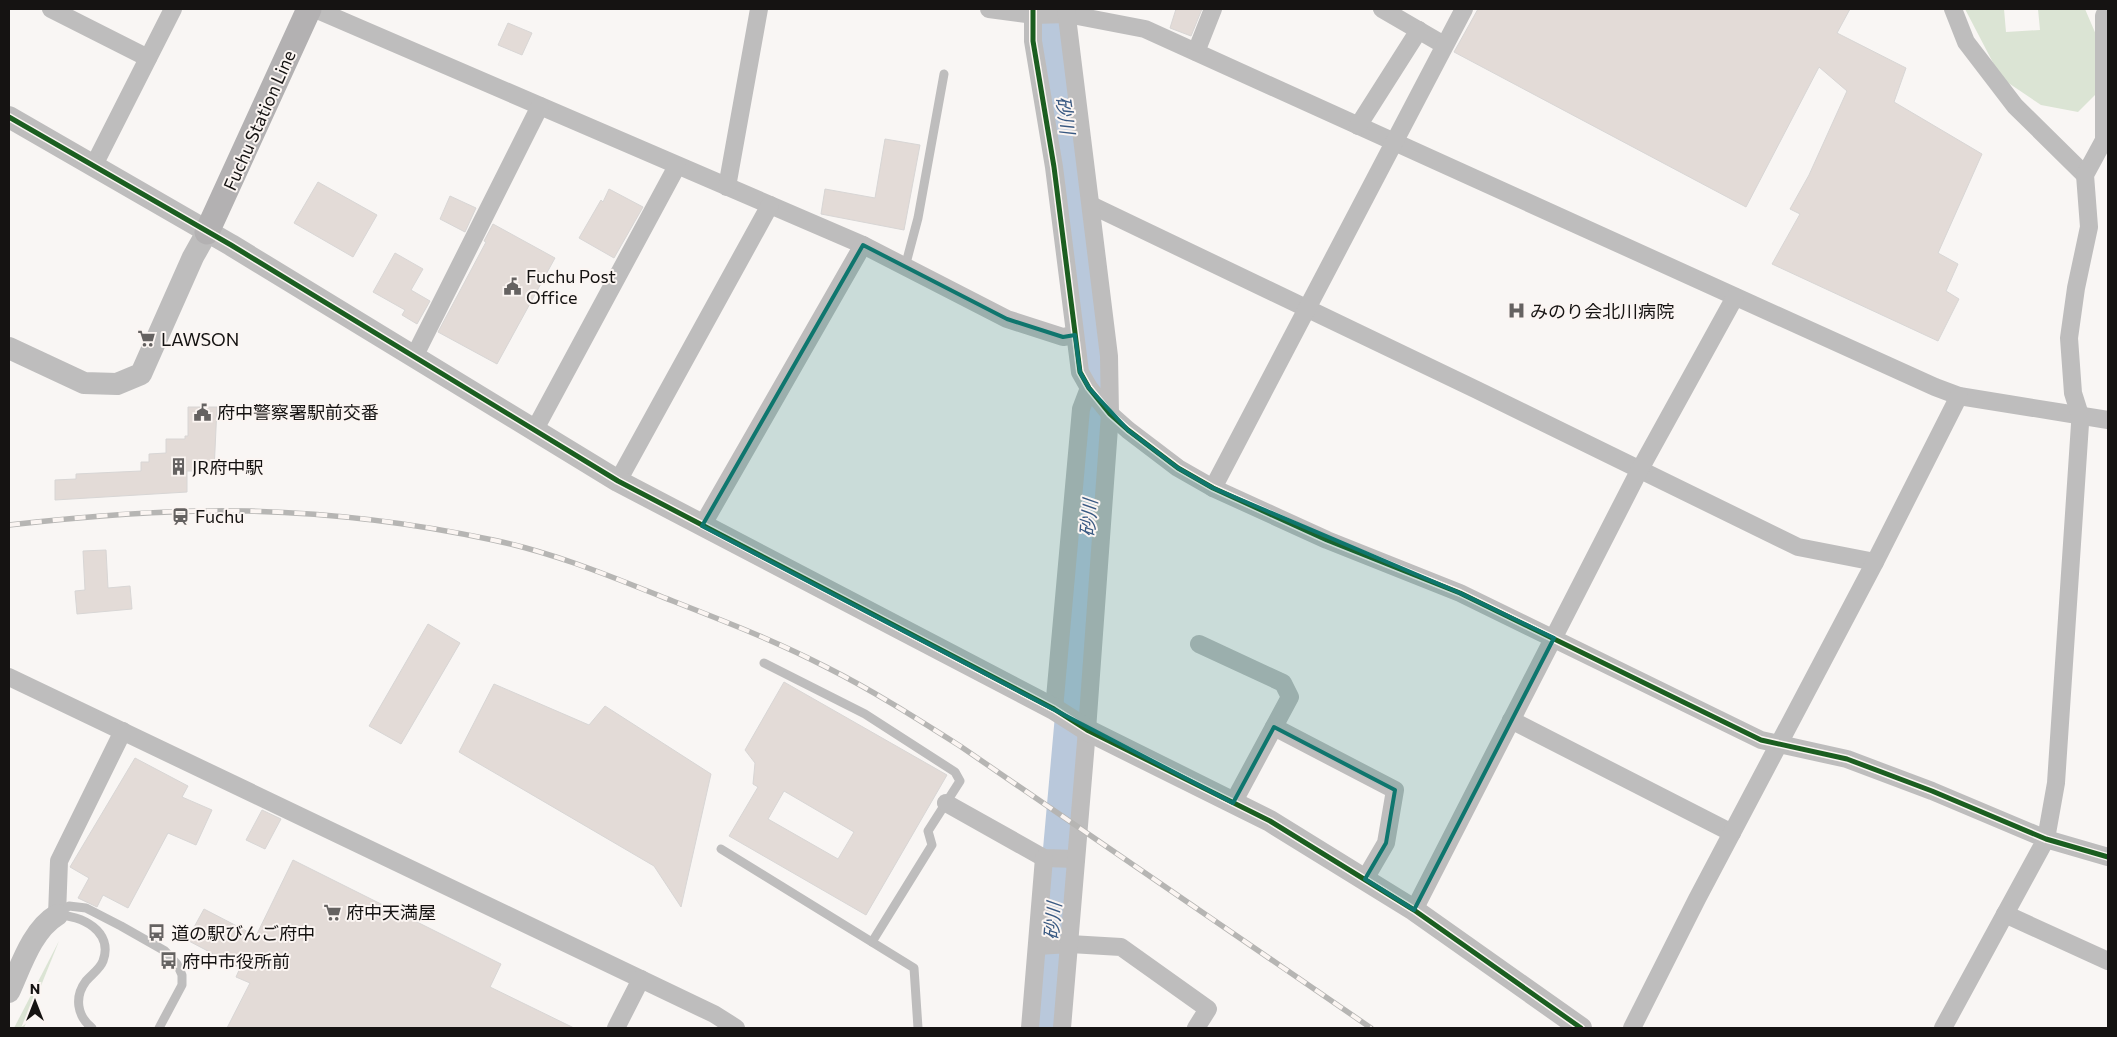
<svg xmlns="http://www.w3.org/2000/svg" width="2117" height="1037" font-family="Commissioner,'Noto Sans JP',sans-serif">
  <rect width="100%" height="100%" fill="#f9f6f4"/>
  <g fill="#dbe4d4">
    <path d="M1965 9H2004L2006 32 2040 30 2038 9H2085L2097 37 2096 94 2078 112 2041 105 2001 78Z"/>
    <path d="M59 941 24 1028H14Z"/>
  </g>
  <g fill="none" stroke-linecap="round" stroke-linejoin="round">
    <path stroke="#b9c8db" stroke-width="32" d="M1043 1028 1097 426 1098 351 1052 9"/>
  </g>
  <g fill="#e3dbd7" stroke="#d8d6d5" fill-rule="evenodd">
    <path d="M1176 9H1202L1191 36 1170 28Z"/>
    <path d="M1478 9H1850L1837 33 1906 68 1894 102 1982 154 1938 253 1958 264 1946 291 1959 299 1938 341 1772 264 1800 214 1790 209 1809 175 1847 91 1819 67 1746 207 1454 52Z"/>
    <path d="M508 23 532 33 522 55 498 45Z"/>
    <path d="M885 139 920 145 904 230 821 214 825 189 875 198Z"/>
    <path d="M318 182 377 215 353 257 294 223Z"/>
    <path d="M609 189 643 207 614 258 579 238 601 200 603 202Z"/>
    <path d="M450 196 476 208 465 232 440 219Z"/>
    <path d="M493 224 555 258 497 364 438 332 486 242 484 241Z"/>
    <path d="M395 253 423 269 411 290 430 301 417 324 402 315 405 310 373 292Z"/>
    <path d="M188 407H217L214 471H187V492L55 500V480L76 479V474L141 471V462H149V454L166 453V439H185V436H188Z"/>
    <path d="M106 550 108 588 130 586 132 609 77 614 75 591 85 590 83 551Z"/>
    <path d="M428 624 460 643 401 744 369 726Z"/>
    <path d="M784 682 947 775 866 915 729 836 758 787 753 784 755 763 745 750ZM784 791 854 832 838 859 768 819Z"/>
    <path d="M494 684 589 725 605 706 711 774 681 907 654 866 459 752Z"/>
    <path d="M135 758 188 786 182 797 212 810 196 845 168 833 128 908 103 895 97 907 78 898 89 878 70 867Z"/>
    <path d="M262 810 281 819 265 849 246 840Z"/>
    <path d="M293 860 501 964 490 987 574 1028H227L250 983 236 977 240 968 187 940 204 909 256 936Z"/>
  </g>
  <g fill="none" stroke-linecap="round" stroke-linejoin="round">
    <g stroke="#bebdbd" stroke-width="9">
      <path d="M905 267 918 218 944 74"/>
      <path d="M764 663 865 714 955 772 960 781 928 831 932 845 872 942"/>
      <path d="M721 849 914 968 918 1028"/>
      <path d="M57 914 69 906 86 908 121 926 165 951 177 964 182 975V985L159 1028"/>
      <path d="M57 915C81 915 114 931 103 961 100 969 92 974 86 981 74 997 77 1016 92 1028"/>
    </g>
    <g stroke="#bebdbd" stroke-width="18">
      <path d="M51 9 148 58"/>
      <path d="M315 9 863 245 1007 319 1063 337 1075 335"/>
      <path d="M989 9 1034 15 1067 14 1145 29 1935 387 1959 396 2108 420"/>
      <path d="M1033 9V41L1054 167 1080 372 1089 388 1110 414 1128 430 1178 468 1213 488 1327 540 1460 593 1761 740 1847 759 1932 791 2046 839 2108 857"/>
      <path d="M1382 9 1444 45"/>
      <path d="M1953 9 1966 42 2015 106 2085 175"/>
      <path d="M1196 52 1213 9"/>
      <path d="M1358 126 1419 30"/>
      <path d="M94 165 173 9"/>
      <path d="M727 187 759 9"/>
      <path d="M1091 205 1477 390 1798 547 1875 562"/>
      <path d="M414 357 540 106"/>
      <path d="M534 431 677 166"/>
      <path d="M618 481 770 205"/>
      <path d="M1213 488 1464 9"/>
      <path d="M702 526 863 245"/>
      <path d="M1199 644 1283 683 1290 697 1233 803"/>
      <path d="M9 677 714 1014 736 1028"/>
      <path d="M1054 709 1081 409 1089 388"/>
      <path d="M1511 720 1732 833"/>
      <path d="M1274 727 1395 790 1386 843 1365 879"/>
      <path d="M946 803 1044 858 1076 859"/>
      <path d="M1414 910 1639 471 1735 297"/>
      <path d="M2005 914 2108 961"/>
      <path d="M57 915 59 861 123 731"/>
      <path d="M1037 946 1070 944 1121 947 1208 1009 1196 1028"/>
      <path d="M616 1028 641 979"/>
      <path d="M1030 1028 1044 858"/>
      <path d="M1062 1028 1087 730 1110 414 1109 356 1066 9"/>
      <path d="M1632 1028 1697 899 1875 562 1959 396"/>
      <path d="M1943 1028 2046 839 2056 783 2080 424V415L2073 393 2069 338 2076 288 2089 227 2085 175 2104 140V16L2107 9"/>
    </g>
    <g stroke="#bebdbd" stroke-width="22">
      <path d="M9 117 231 245 618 481 1054 709 1087 730 1270 821 1414 910 1581 1028"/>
      <path d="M9 348 84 383 117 384 141 374 193 257 207 232"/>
      <path d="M9 992C21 966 32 930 57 915"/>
    </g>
    <path stroke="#b3b1b2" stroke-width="25" d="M207 232 309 9"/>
    <defs>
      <path id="rail" d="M9 525C88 516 169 509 249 511 331 513 414 523 493 540 551 552 605 574 660 596 716 618 772 639 826 667 872 690 916 718 960 746L1371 1028"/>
    </defs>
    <use href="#rail" stroke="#b6b5b3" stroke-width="5.5"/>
    <use href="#rail" stroke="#fbf5f2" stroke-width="4" stroke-dasharray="11" stroke-linecap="butt"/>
    <defs>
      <g id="cycleway">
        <path d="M1033 9V41L1054 167 1080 372 1089 388 1110 414 1128 430 1178 468 1213 488 1327 540 1460 593 1761 740 1847 759 1932 791 2046 839 2108 857"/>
        <path d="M9 117 231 245 618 481 1054 709 1087 730 1270 821 1414 910 1581 1028"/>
      </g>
    </defs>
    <use href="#cycleway" stroke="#fbf5f2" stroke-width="8"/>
    <use href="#cycleway" stroke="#1b5e20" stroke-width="5"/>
  </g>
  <path fill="#0f766e" fill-opacity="0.2" stroke="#0f766e" stroke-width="4" stroke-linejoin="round" d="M863 245 1007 319 1063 337 1075 335 1080 372 1089 388 1128 430 1178 468 1213 488 1460 593 1554 638 1414 910 1365 879 1386 843 1395 790 1274 727 1233 803 702 526Z"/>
  <defs>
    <symbol id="civic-bare" viewBox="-9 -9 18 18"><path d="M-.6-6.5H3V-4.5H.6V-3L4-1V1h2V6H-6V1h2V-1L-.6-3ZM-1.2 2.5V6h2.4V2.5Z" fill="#656261" stroke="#fbf5f2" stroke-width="2.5" paint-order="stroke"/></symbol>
    <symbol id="hospital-bare" viewBox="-9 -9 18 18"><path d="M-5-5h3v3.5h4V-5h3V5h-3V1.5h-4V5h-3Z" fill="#656261" stroke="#fbf5f2" stroke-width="2.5" paint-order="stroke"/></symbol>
    <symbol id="supermarket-bare" viewBox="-9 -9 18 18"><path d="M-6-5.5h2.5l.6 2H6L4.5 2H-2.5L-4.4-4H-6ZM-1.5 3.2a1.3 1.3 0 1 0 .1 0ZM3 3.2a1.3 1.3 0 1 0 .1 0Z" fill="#656261" stroke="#fbf5f2" stroke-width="2.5" paint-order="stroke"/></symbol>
    <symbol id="building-bare" viewBox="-9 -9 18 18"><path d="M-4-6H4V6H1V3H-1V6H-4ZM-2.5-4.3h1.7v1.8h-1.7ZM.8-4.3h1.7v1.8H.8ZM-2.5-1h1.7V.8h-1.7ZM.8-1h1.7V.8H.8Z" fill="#656261" stroke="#fbf5f2" stroke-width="2.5" paint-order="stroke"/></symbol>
    <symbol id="station-bare" viewBox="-9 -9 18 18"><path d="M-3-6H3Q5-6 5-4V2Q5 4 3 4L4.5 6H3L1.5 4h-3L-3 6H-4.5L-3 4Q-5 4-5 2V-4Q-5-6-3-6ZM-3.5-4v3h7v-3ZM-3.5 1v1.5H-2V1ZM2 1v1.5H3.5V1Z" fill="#656261" stroke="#fbf5f2" stroke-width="2.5" paint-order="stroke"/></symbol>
    <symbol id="bus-bare" viewBox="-9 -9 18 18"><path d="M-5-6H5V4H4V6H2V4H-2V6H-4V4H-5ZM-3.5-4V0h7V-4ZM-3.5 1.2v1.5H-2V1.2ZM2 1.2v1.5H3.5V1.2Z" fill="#656261" stroke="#fbf5f2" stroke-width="2.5" paint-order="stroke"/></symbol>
  </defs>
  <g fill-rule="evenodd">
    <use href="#civic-bare" x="500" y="274" width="25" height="25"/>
    <use href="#hospital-bare" x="1504" y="298" width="25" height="25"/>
    <use href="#supermarket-bare" x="134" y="326" width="25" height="25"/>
    <use href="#civic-bare" x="190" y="400" width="25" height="25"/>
    <use href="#building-bare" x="166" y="454" width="25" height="25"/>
    <use href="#station-bare" x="168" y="504" width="25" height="25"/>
    <use href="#supermarket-bare" x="320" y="900" width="25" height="25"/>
    <use href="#bus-bare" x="144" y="920" width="25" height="25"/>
    <use href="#bus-bare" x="156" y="948" width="25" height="25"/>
  </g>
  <g text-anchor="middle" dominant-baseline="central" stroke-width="4" stroke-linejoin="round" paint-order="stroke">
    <g font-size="18" fill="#151312" stroke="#fbf5f2">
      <text transform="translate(259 120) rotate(-66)">Fuchu Station Line</text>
    </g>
    <g font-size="18" fill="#151312" stroke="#fbf5f2" text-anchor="start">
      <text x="526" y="276">Fuchu Post<tspan x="526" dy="21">Office</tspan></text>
      <text x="1530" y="311">みのり会北川病院</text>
      <text x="161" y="339">LAWSON</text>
      <text x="217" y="412">府中警察署駅前交番</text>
      <text x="192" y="467">JR府中駅</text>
      <text x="195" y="516">Fuchu</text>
      <text x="346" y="912">府中天満屋</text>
      <text x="171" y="933">道の駅びんご府中</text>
      <text x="182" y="961">府中市役所前</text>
    </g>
    <g font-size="19" font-style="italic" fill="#395982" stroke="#fbf5f2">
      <text transform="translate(1066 115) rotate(82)">砂川</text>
      <text transform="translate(1088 518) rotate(-85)">砂川</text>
      <text transform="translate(1052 921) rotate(-85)">砂川</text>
    </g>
  </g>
  <rect width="2117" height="1037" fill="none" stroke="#151312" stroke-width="20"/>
  <g transform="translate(35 1002)" stroke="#fbf5f2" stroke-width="4" paint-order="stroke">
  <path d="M0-4L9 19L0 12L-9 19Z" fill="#151312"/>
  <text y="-8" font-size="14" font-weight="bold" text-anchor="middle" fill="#151312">N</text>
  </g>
</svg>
